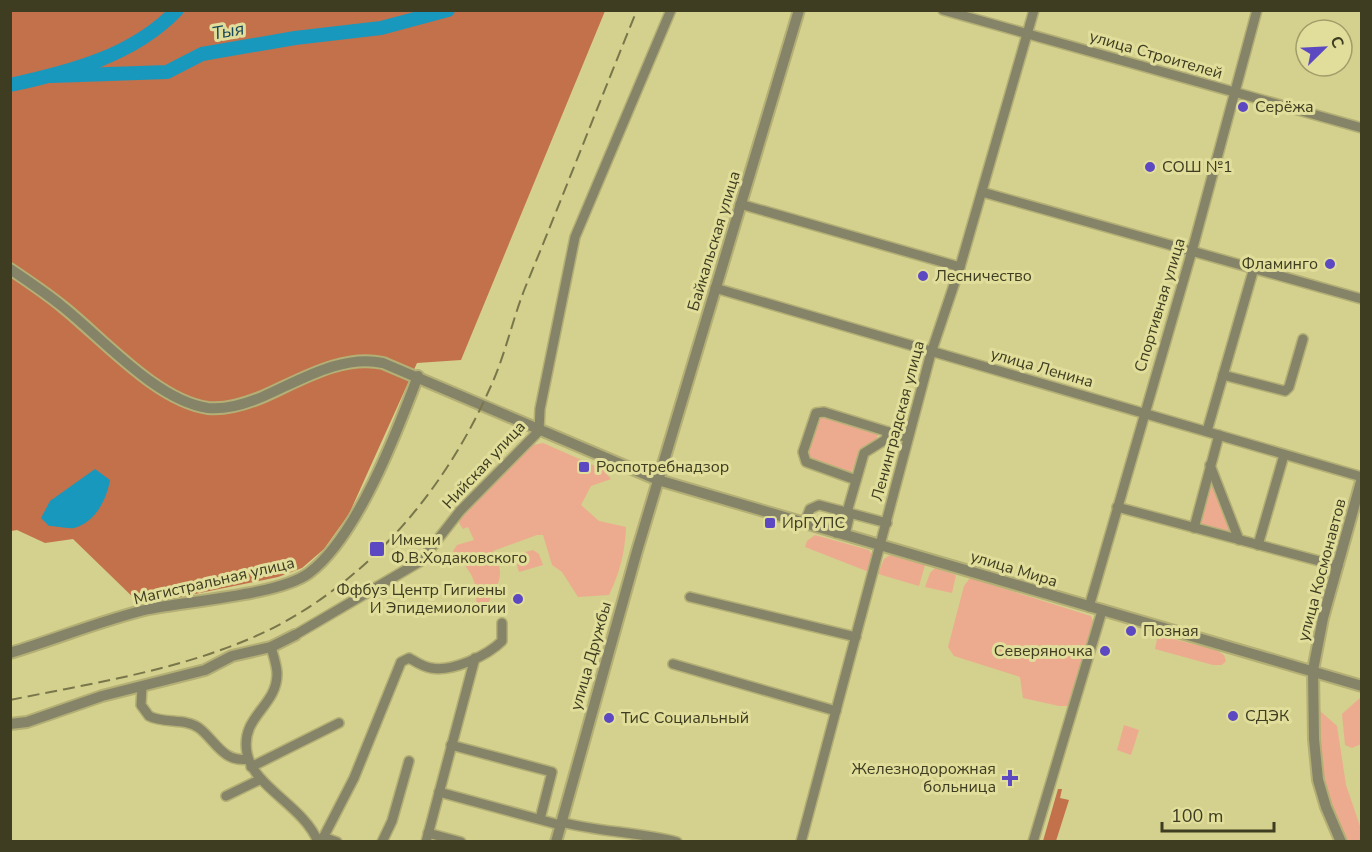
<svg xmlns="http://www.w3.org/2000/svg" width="1372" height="852" font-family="'Nunito Sans',sans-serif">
  <rect width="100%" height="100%" fill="#d4d08d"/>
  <g fill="#ecab8f">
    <path d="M823 416 878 434 876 442 862 449 851 473 811 462 806 450 817 417Z"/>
    <path d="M543 443 602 469 611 479 591 486 581 505 599 521 626 527C625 552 620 572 609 595L578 597 562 572 552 565 543 535H537L493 551C506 575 499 583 487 605L476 604C479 579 468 569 453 551L457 545 474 540 468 527 463 529 459 523 461 517 533 445Z"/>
    <path d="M1213 486 1231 529 1229 531 1203 525 1200 521 1209 487Z"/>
    <path d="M815 535 869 550 873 557 869 572 805 547 807 541Z"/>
    <path d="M533 550 539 554 543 565 519 572 514 555Z"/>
    <path d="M890 555 925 565 919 586 878 574 884 559Z"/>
    <path d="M935 568 956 575 952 593 925 587 930 573Z"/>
    <path d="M970 578 1091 616 1094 624 1070 706H1059L1023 698 1020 677 954 656 948 647 964 586Z"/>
    <path d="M1158 635 1216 650 1224 655 1226 661 1222 665H1213L1155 649Z"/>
    <path d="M1361 697V744L1352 748 1345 745 1342 714Z"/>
    <path d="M1319 710 1337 726 1346 785 1361 829V841H1348C1324 794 1319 763 1319 710Z"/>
    <path d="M1124 725 1139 730 1131 755 1117 750Z"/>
  </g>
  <g fill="#c2714b">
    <path d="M10 11H605L461 360 417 363 349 514 324 549 302 568 278 577 141 605 73 539 45 543 17 530 11 531Z"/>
    <path d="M1058 789H1062L1060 798 1069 800 1056 841H1043Z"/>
  </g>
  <path fill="#1998be" d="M95 469 110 480C107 499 95 523 74 528 67 529 56 526 49 526L41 518 50 501Z"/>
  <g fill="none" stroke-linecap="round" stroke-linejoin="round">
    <g stroke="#1998be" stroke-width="14">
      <path d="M52 76 167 72 202 54 295 38 381 28 448 10"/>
      <path d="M10 85C70 72 133 56 177 10"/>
    </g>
    <defs>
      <g id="minor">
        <path d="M943 10 1362 128"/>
        <path d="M982 192 1362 299"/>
        <path d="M740 204 960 267"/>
        <path d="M715 288 1362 477"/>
        <path d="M1223 375 1285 391 1289 387 1303 339"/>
        <path d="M1207 431 1254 268"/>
        <path d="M1210 465 1239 540"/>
        <path d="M856 480 806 462 803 452 816 413 824 412 908 438"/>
        <path d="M1117 507 1338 566"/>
        <path d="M847 512 864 453 885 440 889 432"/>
        <path d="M804 524 810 509 819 505 887 523"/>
        <path d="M1194 528 1219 435"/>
        <path d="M836 533 841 511"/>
        <path d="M845 535 850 513"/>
        <path d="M1258 545 1284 455"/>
        <path d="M690 597 856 637"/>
        <path d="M1089 607 1192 251 1257 10"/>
        <path d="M295 635 421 561 460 511 539 431 540 409 575 237 671 10"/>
        <path d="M271 647C273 655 277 665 277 674 277 707 240 716 247 753 253 787 304 806 318 842"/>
        <path d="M673 664 836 711"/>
        <path d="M142 686 141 705 149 716C164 724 186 718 199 728 215 740 223 763 248 759"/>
        <path d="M451 745 552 772 540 819"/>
        <path d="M251 767 339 723"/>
        <path d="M439 792 560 825"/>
        <path d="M226 796 261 779"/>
        <path d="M561 822C599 832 638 832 677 842"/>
        <path d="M428 833 461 842"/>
        <path d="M323 837 337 842"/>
        <path d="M321 842 354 778 401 662 409 658C416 662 423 667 431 668 452 672 487 656 502 641V623"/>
        <path d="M382 842 392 821 409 761"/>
        <path d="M426 842 475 658"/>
        <path d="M801 842 931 353 960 267 1034 10"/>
        <path d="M1033 842 1102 611"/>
      </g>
      <g id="tertiary">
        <path d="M10 269C28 281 46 293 63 307 102 338 157 401 208 408 226 410 245 404 262 397 299 381 341 354 383 363L658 480 1362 686"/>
        <path d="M10 653C57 639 102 620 149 609 188 601 280 595 309 573 357 537 397 432 418 376"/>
        <path d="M10 724 27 722 102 696 205 670 232 656 271 647 295 635"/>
        <path d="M556 842 637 551 799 10"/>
        <path d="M1341 842 1326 807 1318 780 1314 739 1313 670 1323 618 1362 478"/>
      </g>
    </defs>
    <use href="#minor" stroke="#b3af75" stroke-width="12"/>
    <use href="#tertiary" stroke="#b3af75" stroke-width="14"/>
    <use href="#minor" stroke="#858469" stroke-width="9"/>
    <use href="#tertiary" stroke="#858469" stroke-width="10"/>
    <path stroke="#79764b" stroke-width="2" stroke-dasharray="12 6" stroke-linecap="butt" d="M10 700C98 682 188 669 269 630 369 580 445 490 490 388 505 356 512 321 525 288 563 196 599 103 637 10"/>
  </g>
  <g fill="#5c49c1" stroke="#e1dd9a" stroke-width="2">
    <circle cx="1243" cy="107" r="6"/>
    <circle cx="1150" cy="167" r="6"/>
    <circle cx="1330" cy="264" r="6"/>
    <circle cx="923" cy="276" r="6"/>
    <rect x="578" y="461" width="12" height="12" rx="3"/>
    <rect x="764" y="517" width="12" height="12" rx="3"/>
    <rect x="369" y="541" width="16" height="16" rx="3"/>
    <circle cx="518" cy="599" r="6"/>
    <circle cx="1131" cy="631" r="6"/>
    <circle cx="1105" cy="651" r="6"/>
    <circle cx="1233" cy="716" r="6"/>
    <circle cx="609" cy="718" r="6"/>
    <path d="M1007 769h6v6h6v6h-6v6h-6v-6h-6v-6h6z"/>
  </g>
  <g text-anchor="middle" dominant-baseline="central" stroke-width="6" stroke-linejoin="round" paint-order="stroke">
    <g font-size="16" fill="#3e3c21" stroke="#e1dd9a">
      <text transform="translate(1156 55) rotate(16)">улица Строителей</text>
      <text transform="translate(714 241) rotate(-73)">Байкальская улица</text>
      <text transform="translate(1160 305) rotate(-73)">Спортивная улица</text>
      <text transform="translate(1042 368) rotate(16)">улица Ленина</text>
      <text transform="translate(898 421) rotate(-75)">Ленинградская улица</text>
      <text transform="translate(484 465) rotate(-47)">Нийская улица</text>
      <text transform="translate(1014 569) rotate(17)">улица Мира</text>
      <text transform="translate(1322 570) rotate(-75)">улица Космонавтов</text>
      <text transform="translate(214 581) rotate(-13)">Магистральная улица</text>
      <text transform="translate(591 656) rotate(-74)">улица Дружбы</text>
    </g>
    <g font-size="16" fill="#3e3c21" stroke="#e1dd9a" text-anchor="start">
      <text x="1255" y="107">Серёжа</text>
      <text x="1162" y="167">СОШ №1</text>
      <text x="1318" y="264" text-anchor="end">Фламинго</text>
      <text x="935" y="276">Лесничество</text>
      <text x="596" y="467">Роспотребнадзор</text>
      <text x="782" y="523">ИрГУПС</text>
      <text x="391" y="540">Имени<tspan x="391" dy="18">Ф.В.Ходаковского</tspan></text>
      <text x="506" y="590" text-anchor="end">Ффбуз Центр Гигиены<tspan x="506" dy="18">И Эпидемиологии</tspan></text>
      <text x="1143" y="631">Позная</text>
      <text x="1093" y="651" text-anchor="end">Северяночка</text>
      <text x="1245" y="716">СДЭК</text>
      <text x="621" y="718">ТиС Социальный</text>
      <text x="996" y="769" text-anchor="end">Железнодорожная<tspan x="996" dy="18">больница</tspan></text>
    </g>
    <g font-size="18" font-style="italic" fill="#164657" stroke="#e1dd9a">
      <text transform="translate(228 31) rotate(-10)">Тыя</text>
    </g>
  </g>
  <rect width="1372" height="852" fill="none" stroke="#3e3c21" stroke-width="24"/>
  <g transform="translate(1324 48) rotate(66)"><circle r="28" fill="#e1dd9a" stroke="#a09d6a" stroke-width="1.5"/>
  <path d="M0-4.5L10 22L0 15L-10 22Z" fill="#5c49c1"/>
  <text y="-9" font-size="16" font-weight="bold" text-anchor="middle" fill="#3e3c21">С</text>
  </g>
  <path d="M1162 822v9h112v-9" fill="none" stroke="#3e3c21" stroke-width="3"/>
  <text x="1171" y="822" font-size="18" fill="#3e3c21" stroke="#e1dd9a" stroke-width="4.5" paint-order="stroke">100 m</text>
</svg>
